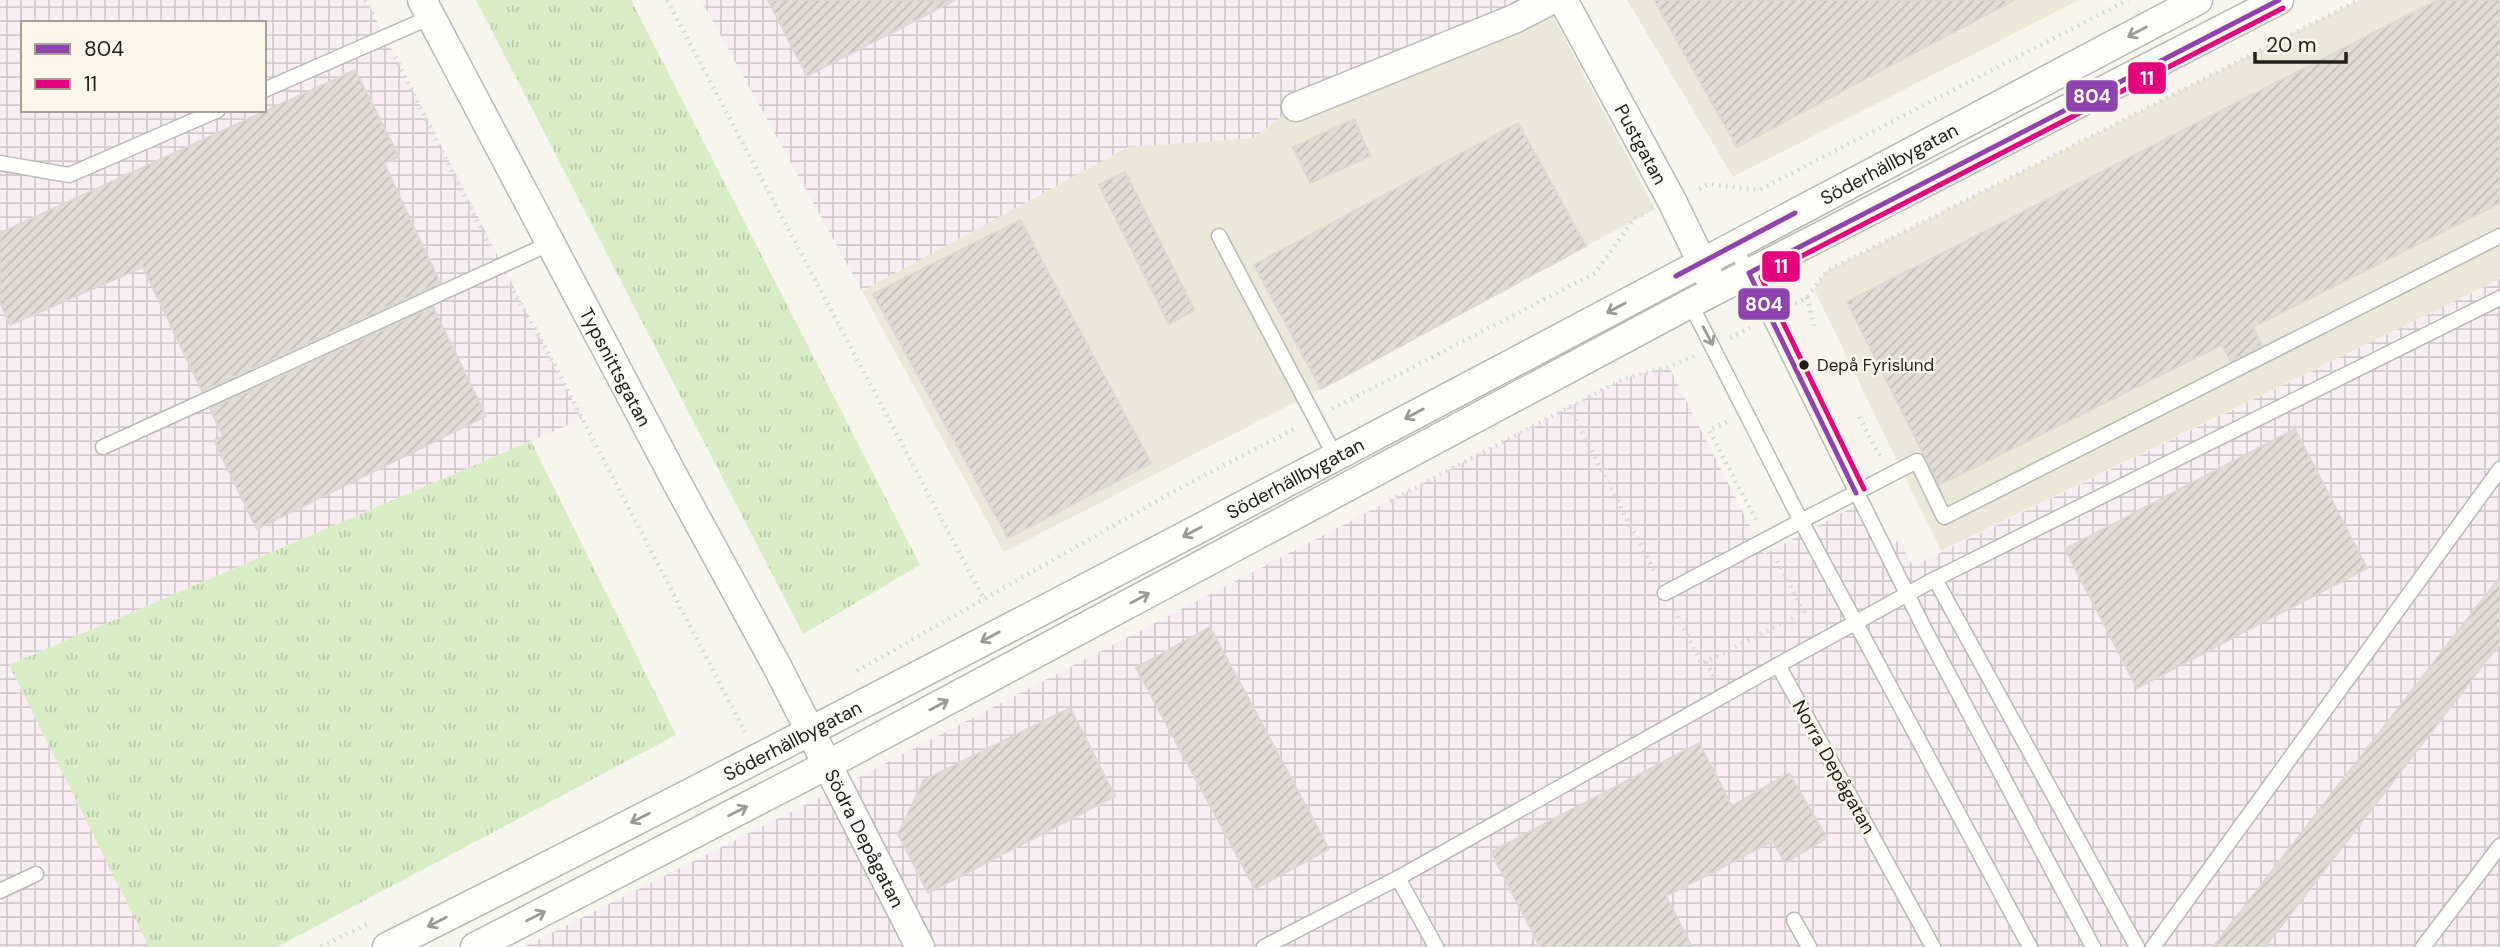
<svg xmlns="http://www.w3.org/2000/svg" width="2500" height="947" font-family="'DM Sans',sans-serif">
  <defs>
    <pattern id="industrial-grid" width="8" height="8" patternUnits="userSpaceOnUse" patternTransform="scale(1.75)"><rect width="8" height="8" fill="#f8edf2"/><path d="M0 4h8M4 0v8" fill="none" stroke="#d4cbcf"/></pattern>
    <pattern id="grass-tufts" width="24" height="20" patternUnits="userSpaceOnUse" patternTransform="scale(1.75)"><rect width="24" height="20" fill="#d8ecc6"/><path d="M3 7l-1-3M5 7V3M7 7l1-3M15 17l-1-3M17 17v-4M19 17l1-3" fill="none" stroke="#b9caaa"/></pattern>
    <pattern id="building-hatch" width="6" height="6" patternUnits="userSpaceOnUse" patternTransform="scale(1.75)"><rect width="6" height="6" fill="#e3dcd6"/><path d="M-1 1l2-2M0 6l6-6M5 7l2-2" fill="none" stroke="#c2bcb7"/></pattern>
  </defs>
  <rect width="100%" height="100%" fill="#f6f5ee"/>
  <g fill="#ebe8da">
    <path d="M1627 0H2079L1733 177Z"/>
    <path d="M2359 0H2500V279L1941 551 1814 289 1827 271Z"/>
    <path d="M1546 3 1655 209 1321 389 1004 552 862 291 1128 147 1253 138 1296 107Z"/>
  </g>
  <g fill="url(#industrial-grid)" fill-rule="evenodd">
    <path d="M0 0H366L582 419 9 665 149 947H0ZM23 23H264V110H23Z"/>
    <path d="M701 0H1544L1296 107 1253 138 1128 147 862 291Z"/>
    <path d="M2500 279V947H524L838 788 1625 378 1669 367 1764 554 1861 503 1884 547 1899 540 1913 566Z"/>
  </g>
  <g fill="url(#grass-tufts)">
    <path d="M476 0H631L920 565 803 634Z"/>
    <path d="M531 441 676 735 277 947H149L9 665Z"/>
  </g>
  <g fill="url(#building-hatch)" stroke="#dbd8d4" stroke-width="2">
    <path d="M768 0H955L807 76Z"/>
    <path d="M1654 0H2014L1737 147Z"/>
    <path d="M2438 0H2500V203L2253 327 2262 345 2231 361 2221 345 1939 485 1847 302Z"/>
    <path d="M355 70 399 157 384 163 440 283 202 391 143 267 10 325 0 302V233Z"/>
    <path d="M1354 119 1370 156 1310 183 1293 147Z"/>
    <path d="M1518 123 1586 246 1321 389 1254 265Z"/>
    <path d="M1125 172 1194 310 1169 324 1099 185Z"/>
    <path d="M1020 220 1151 463 1008 538 873 294Z"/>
    <path d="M433 307 486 416 257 529 214 441 223 436 210 409Z"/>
    <path d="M2295 429 2367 568 2137 688 2065 549Z"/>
    <path d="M2500 577V643L2265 947H2213Z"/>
    <path d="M1210 627 1329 849 1255 889 1136 668Z"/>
    <path d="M1070 708 1115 796 928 893 898 834 924 780Z"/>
    <path d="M1699 743 1732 806 1789 773 1827 838 1785 863 1773 841 1666 896 1692 947H1540L1491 852Z"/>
  </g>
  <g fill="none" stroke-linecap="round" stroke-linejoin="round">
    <defs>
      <g id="service">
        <path d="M264 90 431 17"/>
        <path d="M0 163 69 175 218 110"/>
        <path d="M1219 236 1335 456"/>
        <path d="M1734 245 1925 630 2093 947"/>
        <path d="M1688 299 1801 521 1917 461 1944 517 2500 236"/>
        <path d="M103 447 551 243"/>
        <path d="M1665 593 1801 521 2030 947"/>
        <path d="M1398 878 1778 665"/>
        <path d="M0 891 36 874"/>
        <path d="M1794 920 1809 947"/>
        <path d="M1264 947 1398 878 1436 947"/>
        <path d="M1933 947 1778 665 1935 579"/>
        <path d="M2137 947 1935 579 2500 298"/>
        <path d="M2153 947 2500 469"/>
        <path d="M2423 947 2500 846"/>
      </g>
      <g id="minor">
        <path id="s1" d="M422 0 676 481 778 668 920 947"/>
        <path id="s2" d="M1563 0 1672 201 1710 279"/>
        <path d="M1296 107 1514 19 1551 0"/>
        <path id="s3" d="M387 947C996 641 1596 318 2198 0"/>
        <path d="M475 947 827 765 1691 303 2279 0"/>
      </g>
    </defs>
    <use href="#service" stroke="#b9b8b3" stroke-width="17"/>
    <use href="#minor" stroke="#b9b8b3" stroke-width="31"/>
    <g stroke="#d9d9d7" stroke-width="4.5" stroke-dasharray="2 5" stroke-linecap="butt">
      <path d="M365 0 375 18"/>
      <path d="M667 0 984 599"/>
      <path d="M395 57 491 249"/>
      <path d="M1699 189 1709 184 1759 190 2128 0"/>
      <path d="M510 285 543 343 745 732"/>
      <path d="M1807 297 1814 326"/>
      <path d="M1789 307 1807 297 1827 271 2359 0"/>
      <path d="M1730 338 1750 328"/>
      <path d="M1569 407 1656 575"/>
      <path d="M1332 409 1595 273 1635 218 1646 213"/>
      <path d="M1859 417 1880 456"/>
      <path d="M1727 422 1709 430 1756 520"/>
      <path d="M1390 501 1625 378 1669 367 1694 356"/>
      <path d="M1674 610 1702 664 1804 612 1775 557"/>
      <path d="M1706 662 1714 677"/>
      <path d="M857 671 1178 489 1296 428"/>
      <path d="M321 947 367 924"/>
    </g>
    <use href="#service" stroke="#fefefc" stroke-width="14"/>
    <use href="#minor" stroke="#fefefc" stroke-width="28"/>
    <defs>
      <g id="bus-1">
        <path d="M1676 276 1795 213"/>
        <path d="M1856 493 1749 273 2279 0"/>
      </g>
      <path id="bus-2" d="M1864 489 1761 277 2283 8"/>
    </defs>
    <use href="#bus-1" stroke="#faf7ea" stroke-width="10"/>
    <use href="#bus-2" stroke="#faf7ea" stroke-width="10"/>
    <use href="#bus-1" stroke="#8e44ad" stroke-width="5"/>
    <use href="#bus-2" stroke="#e5007d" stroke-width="5"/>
  </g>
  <defs><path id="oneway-shaft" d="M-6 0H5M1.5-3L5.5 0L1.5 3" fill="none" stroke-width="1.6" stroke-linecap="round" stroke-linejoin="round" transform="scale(1.75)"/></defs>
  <g stroke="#9a9a96">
    <use href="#oneway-shaft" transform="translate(2137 32) rotate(152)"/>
    <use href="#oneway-shaft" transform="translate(1616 308) rotate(152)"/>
    <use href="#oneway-shaft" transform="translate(1708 336) rotate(62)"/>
    <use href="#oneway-shaft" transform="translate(1414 414) rotate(152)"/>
    <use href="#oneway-shaft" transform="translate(1192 532) rotate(152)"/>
    <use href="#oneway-shaft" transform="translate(1140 598) rotate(-28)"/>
    <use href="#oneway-shaft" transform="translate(990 637) rotate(152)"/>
    <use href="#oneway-shaft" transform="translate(939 705) rotate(-28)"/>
    <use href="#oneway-shaft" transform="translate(738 811) rotate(-27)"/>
    <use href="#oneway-shaft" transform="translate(640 818) rotate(153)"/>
    <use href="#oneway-shaft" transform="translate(536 916) rotate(-27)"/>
    <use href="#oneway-shaft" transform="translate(437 922) rotate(153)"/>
  </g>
  <circle fill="#201f1a" stroke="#faf7ea" stroke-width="2.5" cx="1804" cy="365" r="6"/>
  <g text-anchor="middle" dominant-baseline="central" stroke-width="5" stroke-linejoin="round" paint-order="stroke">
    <g font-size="17" fill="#201f1a" stroke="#faf7ea" text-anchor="start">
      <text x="1817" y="365">Depå Fyrislund</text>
    </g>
    <g font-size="19" fill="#201f1a" stroke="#faf7ea">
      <text stroke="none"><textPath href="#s2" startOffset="164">Pustgatan</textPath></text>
      <text stroke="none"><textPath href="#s3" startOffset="1694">Söderhällbygatan</textPath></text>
      <text stroke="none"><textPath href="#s1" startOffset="415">Typsnittsgatan</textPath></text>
      <text stroke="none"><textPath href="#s3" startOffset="1022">Söderhällbygatan</textPath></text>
      <text stroke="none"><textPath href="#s3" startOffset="455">Söderhällbygatan</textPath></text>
      <text transform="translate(1834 767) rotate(61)">Norra Depågatan</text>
      <text stroke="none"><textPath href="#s1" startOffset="948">Södra Depågatan</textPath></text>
    </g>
  </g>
  <g stroke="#faf7ea" stroke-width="2.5">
    <rect x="2127" y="61" width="40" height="34" rx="7" fill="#e5007d"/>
    <rect x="2065" y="79" width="54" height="34" rx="7" fill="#8e44ad"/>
    <rect x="1761" y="250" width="40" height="33" rx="7" fill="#e5007d"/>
    <rect x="1737" y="287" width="54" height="34" rx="7" fill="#8e44ad"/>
  </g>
  <g font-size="19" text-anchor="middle" font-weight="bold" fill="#fff">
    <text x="2147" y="85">11</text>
    <text x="2092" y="103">804</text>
    <text x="1781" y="273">11</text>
    <text x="1764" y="311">804</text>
  </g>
  <rect x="21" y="21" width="245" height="91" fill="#faf7ea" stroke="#a3a197" stroke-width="2"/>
  <rect x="35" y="44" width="35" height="10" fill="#8e44ad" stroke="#a3a197" stroke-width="2"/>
  <text x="84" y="56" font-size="21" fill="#201f1a">804</text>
  <rect x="35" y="79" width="35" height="10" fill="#e5007d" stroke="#a3a197" stroke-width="2"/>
  <text x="84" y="91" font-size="21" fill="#201f1a">11</text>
  <path d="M2255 52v10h91v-10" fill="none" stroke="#201f1a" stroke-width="3.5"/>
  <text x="2266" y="52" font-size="21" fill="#201f1a" stroke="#faf7ea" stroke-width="5" paint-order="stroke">20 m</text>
</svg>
